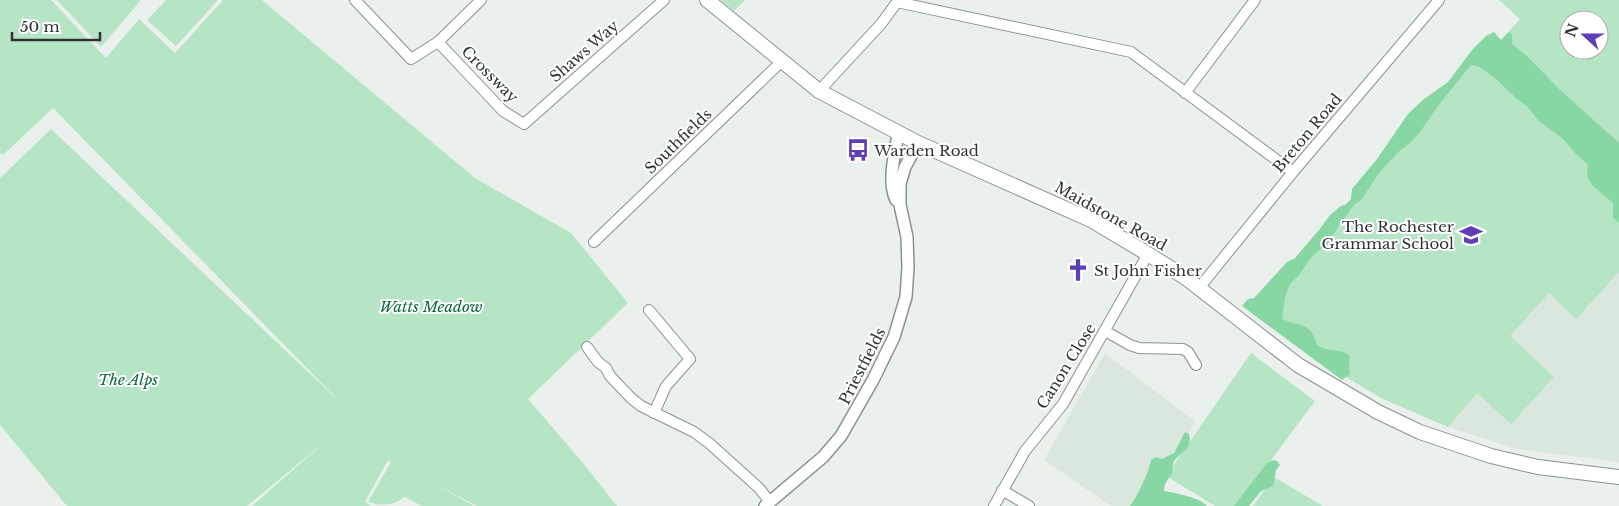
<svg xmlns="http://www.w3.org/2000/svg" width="1619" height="506" font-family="'Libre Baskerville',serif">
  <rect width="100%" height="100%" fill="#eaf1ec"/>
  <g fill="#dae7dd">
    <path d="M1619 156V462L1517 449 1448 427 1381 398 1318 360Z"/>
    <path d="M1105 353 1196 422 1132 506H1111L1044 460Z"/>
  </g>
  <g fill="#b6e5c5" fill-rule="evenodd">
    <path d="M0 0H51L106 58 139 19 175 53 223 0H262L475 178 571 233 628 303 528 399 583 463 617 506H477L435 484 474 506H422L405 497C391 506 383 506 368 502L391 462 388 460 365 502 371 506H252L326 441 247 506H67L0 425V178L51 129 341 403 53 108 3 155 0 153Z"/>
    <path d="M57 0H141L101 47Z"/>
    <path d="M166 0H218L176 46 147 20Z"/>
    <path d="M721 0H745L734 11Z"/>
    <path d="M1499 0H1619V150L1501 40 1520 19ZM1569 20H1599V50H1569Z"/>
    <path d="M1487 41 1619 156V272L1576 319 1549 293 1510 336 1554 377 1511 424 1477 393 1448 427 1381 398 1318 360 1256 313Z"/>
    <path d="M1251 353 1315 401 1237 506H1215L1166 476Z"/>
    <path d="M1274 477 1323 506H1253Z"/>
  </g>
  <g fill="#88d6a3">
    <path d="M1494 32 1501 40 1509 32 1512 34V44L1528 57 1557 87 1619 143V223L1613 218V203L1592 185 1587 176 1588 165 1576 154 1564 140 1538 120 1528 107 1517 99 1496 79 1478 66 1471 65 1440 103 1420 132 1410 143 1397 153 1379 173 1362 199 1355 204 1339 225 1327 246 1318 251 1309 260 1300 274 1290 284 1285 297 1282 319C1301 327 1311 322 1317 345 1331 354 1339 347 1350 356L1349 366 1350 374 1342 380 1242 306 1248 299 1254 298 1287 262 1295 258 1319 230 1330 215 1341 206 1345 205 1351 199 1352 189 1377 159 1408 114 1424 99 1448 82 1472 50 1486 36Z"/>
    <path d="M1185 432 1189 434C1193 449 1181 452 1174 461 1172 465 1173 469 1172 473 1168 480 1164 482 1164 491 1173 492 1203 499 1207 506H1130C1136 500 1150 469 1151 460L1156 457 1162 459 1174 453Z"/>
    <path d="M1273 460 1277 461 1280 465 1276 470 1273 486 1261 491 1249 506H1234L1267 463Z"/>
  </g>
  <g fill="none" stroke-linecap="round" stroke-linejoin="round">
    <defs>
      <g id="minor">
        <path d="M355 0 411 59 438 42 481 0"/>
        <path d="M438 42 503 111 524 124 664 0"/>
        <path d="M819 91 881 24 897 2 1131 52 1293 172"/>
        <path d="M1185 93 1255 0"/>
        <path d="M594 242 782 61"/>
        <path d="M1199 288 1293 172 1439 0"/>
        <path d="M649 310 690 359 666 386 654 413"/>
        <path d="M1105 331 1130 345 1139 348 1183 349 1188 352 1196 365"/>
        <path d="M587 347 598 362 606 368 610 376 631 398 641 406 694 432 709 443 759 488 770 502"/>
        <path d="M1002 490 1029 506"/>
        <path d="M994 506 1025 451 1063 404 1148 254"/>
      </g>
      <g id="tertiary">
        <path d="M896 200C887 181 895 154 898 134"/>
        <path d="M765 506 823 457 841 436 873 380 894 337 906 297 908 267 907 237 900 205V184L905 167 918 143"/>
      </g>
      <path id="secondary" d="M707 0 819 91 918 143 1091 220 1148 254 1186 278 1298 365 1378 412 1420 432 1491 456 1538 467 1619 477"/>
    </defs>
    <use href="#minor" stroke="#8b928d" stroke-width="12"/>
    <use href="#tertiary" stroke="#8b928d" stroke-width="14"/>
    <use href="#secondary" stroke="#8b928d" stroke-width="16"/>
    <use href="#minor" stroke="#fff" stroke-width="10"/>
    <use href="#tertiary" stroke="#fff" stroke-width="11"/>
    <use href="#secondary" stroke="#fff" stroke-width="14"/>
  </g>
  <defs>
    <symbol id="bus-bare" viewBox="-9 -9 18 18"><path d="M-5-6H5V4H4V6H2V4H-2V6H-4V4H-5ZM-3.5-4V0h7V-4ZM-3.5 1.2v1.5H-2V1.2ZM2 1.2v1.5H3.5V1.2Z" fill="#5e3fb7" stroke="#fff" stroke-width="2.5" paint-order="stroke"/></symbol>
    <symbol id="school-bare" viewBox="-9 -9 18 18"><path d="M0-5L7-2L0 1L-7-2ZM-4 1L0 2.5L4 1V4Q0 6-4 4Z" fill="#5e3fb7" stroke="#fff" stroke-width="2.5" paint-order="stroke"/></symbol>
    <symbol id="church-bare" viewBox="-9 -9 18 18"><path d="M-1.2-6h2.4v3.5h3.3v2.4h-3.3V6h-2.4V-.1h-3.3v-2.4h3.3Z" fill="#5e3fb7" stroke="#fff" stroke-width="2.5" paint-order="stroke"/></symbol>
  </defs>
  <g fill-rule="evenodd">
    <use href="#bus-bare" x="842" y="134" width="32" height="32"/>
    <use href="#school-bare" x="1455" y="219" width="32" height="32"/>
    <use href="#church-bare" x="1062" y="254" width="32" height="32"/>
  </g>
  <g text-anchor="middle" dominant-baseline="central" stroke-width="4" stroke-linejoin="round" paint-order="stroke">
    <g font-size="15" fill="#303331" stroke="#fff">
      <text transform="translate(584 51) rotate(-41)">Shaws Way</text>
      <text transform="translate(490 74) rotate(45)">Crossway</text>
      <text transform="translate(1307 133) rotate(-50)">Breton Road</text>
      <text transform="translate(678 141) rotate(-44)">Southfields</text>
      <text transform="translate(1111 216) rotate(29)">Maidstone Road</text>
      <text transform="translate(862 366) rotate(-63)">Priestfields</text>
      <text transform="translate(1066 366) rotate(-58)">Canon Close</text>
    </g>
    <g font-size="15" fill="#303331" stroke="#fff" text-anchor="start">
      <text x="874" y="150">Warden Road</text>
      <text x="1454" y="226" text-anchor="end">The Rochester<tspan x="1454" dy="17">Grammar School</tspan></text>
      <text x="1094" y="270">St John Fisher</text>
    </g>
    <g font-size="15" font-style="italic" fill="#0b673a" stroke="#fff">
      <text x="431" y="306">Watts Meadow</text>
      <text x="128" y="379">The Alps</text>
    </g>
  </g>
  <g transform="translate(1584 35) rotate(291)"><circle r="24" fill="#ffffff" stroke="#acadad"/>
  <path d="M0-4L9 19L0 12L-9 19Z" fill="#5e3fb7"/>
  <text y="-8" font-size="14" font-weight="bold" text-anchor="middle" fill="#303331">N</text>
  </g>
  <path d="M12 32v8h88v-8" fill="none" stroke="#303331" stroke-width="2.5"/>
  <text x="20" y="32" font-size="15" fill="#303331" stroke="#ffffff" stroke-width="4" paint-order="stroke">50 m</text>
</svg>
